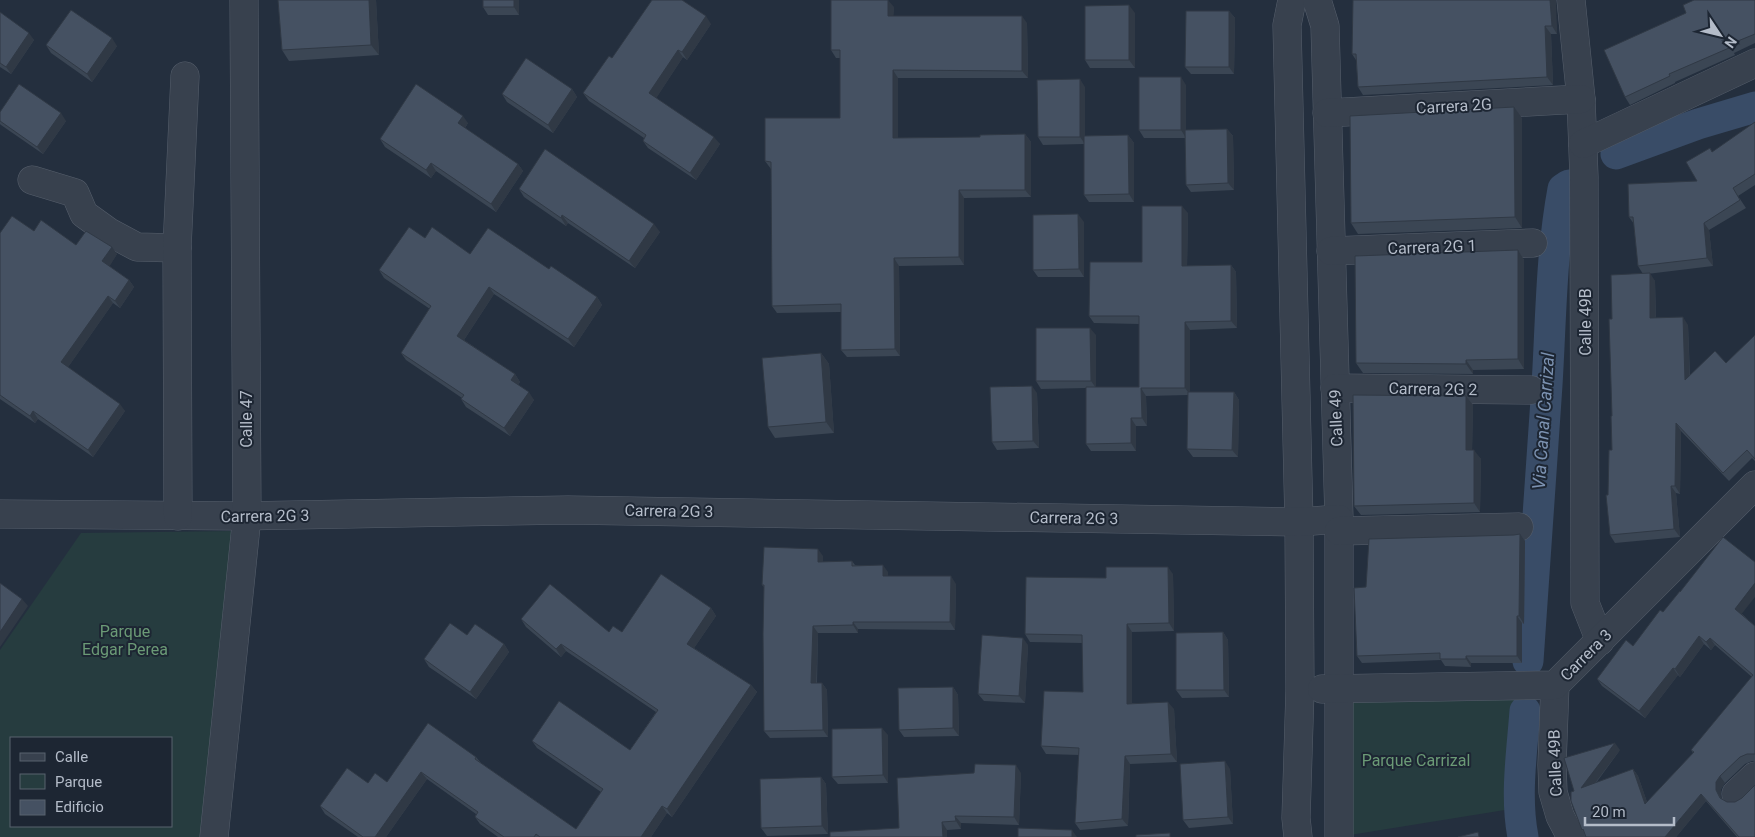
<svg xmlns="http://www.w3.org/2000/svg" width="1755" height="837" font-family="Roboto,sans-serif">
  <rect width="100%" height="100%" fill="#242f3e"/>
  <g fill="#263c3f" fill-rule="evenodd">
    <path d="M234 531 201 837H0V650L81 533ZM11 738H171V826H11Z"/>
    <path d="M1347 695 1517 696 1511 809 1350 835Z"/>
  </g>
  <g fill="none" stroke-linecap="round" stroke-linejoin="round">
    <g stroke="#394c67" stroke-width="31">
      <path d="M1616 154 1698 124 1755 107"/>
      <path d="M1528 661C1534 569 1541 477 1547 385 1551 320 1551 254 1563 189L1569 185"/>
      <path d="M1523 837C1515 796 1522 752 1525 711"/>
    </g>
    <defs>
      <g id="minor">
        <path d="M1292 0 1287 25 1299 522 1300 690 1296 818 1298 837"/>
        <path d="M1317 0 1325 26 1339 519V837"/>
        <path d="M1571 0 1581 99 1584 177 1585 603 1600 641"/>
        <path d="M1327 113 1581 99"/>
        <path d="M1583 144 1755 63"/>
        <path d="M32 180 75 193 84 214 109 232 137 247 177 248"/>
        <path d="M1331 251 1533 243"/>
        <path d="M1335 388 1531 390"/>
        <path d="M0 514 247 516 568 510 1299 522 1339 519"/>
        <path d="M178 516 177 248 185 76"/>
        <path d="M1339 531 1519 527"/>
        <path d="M1555 685 1552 765 1553 792 1560 816 1571 837"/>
        <path d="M1322 689 1555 685 1755 485"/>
        <path d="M1736 794 1755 776"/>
        <path d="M214 837 247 516 244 0"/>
      </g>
    </defs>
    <use href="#minor" stroke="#565f6c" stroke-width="29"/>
    <use href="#minor" stroke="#38414e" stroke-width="28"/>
  </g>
  <g fill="#3b4654">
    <path d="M278 0H376L379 55 289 61 282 50Z"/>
    <path d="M519 0V15H488L483 7Z"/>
    <path d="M1755 0V43L1734 53 1735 55 1675 82V83L1630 105 1625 97 1686 13Z"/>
    <path d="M1555 2 1557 34H1551L1553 85 1363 95 1358 87 1356 60 1352 54Z"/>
    <path d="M894 7 893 16 1027 23 1028 78H898V138L980 137 1025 134 1031 142V197L964 198V265L899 266 900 356 847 357 841 350V312L777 313 772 306 771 169 765 161 840 118V58H836L831 50Z"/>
    <path d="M1229 11 1235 18 1234 74H1191L1185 67Z"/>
    <path d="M0 12 34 40 11 74 0 67Z"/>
    <path d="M1135 13V68H1090L1085 60Z"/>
    <path d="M711 24 687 60 683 57 656 98 720 144 696 180 648 148 643 141 644 138 589 101 583 93 612 58Z"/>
    <path d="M46 45 117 46 92 82 51 53Z"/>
    <path d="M1186 85V130L1227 129 1233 136 1234 190 1191 192 1186 185 1185 138H1144L1139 130Z"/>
    <path d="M1085 87V136L1128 135 1134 143V202H1089L1084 195V144L1043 145 1038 137Z"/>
    <path d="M572 89 577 97 553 133 507 102 502 94Z"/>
    <path d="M0 112 66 121 43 154 1 125 0 124Z"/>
    <path d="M1522 118V228L1358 234 1351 223Z"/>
    <path d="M1755 122V185L1738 196 1746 208 1709 230 1713 266 1647 274 1655 281 1656 318 1688 325 1690 375 1726 363 1755 335V461L1752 458 1729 481 1681 431 1680 494 1676 493 1680 537 1615 543 1610 535 1608 495 1612 450V319L1643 274 1638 266 1634 224 1629 217 1697 181 1713 152Z"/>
    <path d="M468 123 465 128 518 164 523 171 496 212 436 171 431 178 385 147 380 139Z"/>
    <path d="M519 189 660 232 635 268 568 223 566 226 524 197Z"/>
    <path d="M1188 213 1187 266 1231 265 1236 272 1237 328 1190 330V392H1234L1239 400 1238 457H1193L1187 449 1188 395 1146 396 1147 426H1136V451H1091L1086 444V388L1041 389 1036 381 1096 335V387H1139V324L1094 323 1089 316 1142 262Z"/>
    <path d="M1084 222V277H1038L1033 270Z"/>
    <path d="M34 231 76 245 117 254 109 266 129 280 134 287 120 308 113 303 68 367 125 411 93 457 38 419 35 423 0 399V233Z"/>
    <path d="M425 238 470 254 549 269 597 297 602 305 574 347 494 294 464 340 515 374 520 382 518 385 534 400 510 436 466 407 461 399 462 398 406 360 401 353 430 309 384 278 379 270Z"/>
    <path d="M1518 250 1524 260V369L1473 370V374L1363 373 1356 363Z"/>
    <path d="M821 353 829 364 834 433 775 438 768 427Z"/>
    <path d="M1037 393 1039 448 997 450 992 442Z"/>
    <path d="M1466 396 1473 405 1472 450 1481 459 1480 512 1361 515 1354 506Z"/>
    <path d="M1520 534 1525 541 1524 624 1522 623V663H1471V667L1445 666 1441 660 1362 663 1357 656 1366 587Z"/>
    <path d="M823 556V562L852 561 855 565 888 572V576L956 584 955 630 858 629V633H818L817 683H822L827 690 828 737 770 738 764 731V587L762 585Z"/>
    <path d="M1173 574 1174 631 1132 632V703L1174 709 1177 762 1130 764 1128 826 1080 830 1075 823 1079 755 1046 754 1041 746 1083 692 1082 643 1030 642 1025 634 1106 578Z"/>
    <path d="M1681 592 1742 614 1755 626V761H1752L1745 764 1725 783 1721 789V797L1755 837H1737L1706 801 1676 837H1586L1582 830 1574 791 1620 750 1596 783 1633 769 1638 776 1647 802 1693 753 1691 750 1752 677 1715 645 1711 650 1704 644 1680 677 1678 675 1645 718 1602 686 1597 679 1633 646Z"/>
    <path d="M711 608 716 616 694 648 751 685 757 692 672 817 667 813 651 837H498L480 824 475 817 476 814 427 779 386 837H358L325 814 320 806 368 783 387 782 476 757 481 763 576 829 601 792 537 748 532 741 630 750 656 712 566 651 561 657 526 627 521 619 609 632H622Z"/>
    <path d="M1223 632 1228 640 1229 697 1182 698 1176 690Z"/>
    <path d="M467 635 504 644 509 652 476 699 429 667 424 659Z"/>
    <path d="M1028 645 1025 703 984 701 978 694Z"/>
    <path d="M953 687 958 695 959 736 904 737 899 730Z"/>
    <path d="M888 735V783L838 784 832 777Z"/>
    <path d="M1230 769 1233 824 1189 828 1183 820Z"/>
    <path d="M1021 773 1019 825 961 823V829L947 830 899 828Z"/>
    <path d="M821 777 826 784 828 834 767 836 761 828Z"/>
  </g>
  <g fill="#303945">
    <path d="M369 0H376L379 55 371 45Z"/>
    <path d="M514 0H519V15L514 7Z"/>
    <path d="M888 0 894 7 893 24 888 16Z"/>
    <path d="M1550 0H1556L1557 34 1552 26Z"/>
    <path d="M1129 5 1135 13V68L1129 60Z"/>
    <path d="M1229 11 1235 18 1234 74 1229 67Z"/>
    <path d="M706 16 711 24 687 60 682 52Z"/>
    <path d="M1022 16 1027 23 1028 78 1022 71Z"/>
    <path d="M1545 26 1551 34 1553 85 1547 77Z"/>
    <path d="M29 33 34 40 11 74 6 67Z"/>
    <path d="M112 38 117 46 92 82 87 74Z"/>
    <path d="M678 50 683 57 655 100 649 93Z"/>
    <path d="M893 70 898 78V145L893 138Z"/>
    <path d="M1181 77 1186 85V138L1181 130Z"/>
    <path d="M1080 79 1085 87V144L1080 137Z"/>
    <path d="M572 89 577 97 553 133 548 125Z"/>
    <path d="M1514 107 1522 118V228L1515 217Z"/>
    <path d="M61 113 66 121 43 154 37 147Z"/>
    <path d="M463 116 468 123 463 131 458 123Z"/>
    <path d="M1227 129 1233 136 1234 190 1228 183Z"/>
    <path d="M1025 134 1031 142V197L1025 190Z"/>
    <path d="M1128 135 1134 143V202L1129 194Z"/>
    <path d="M714 137 720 144 696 180 690 173Z"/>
    <path d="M431 163 436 171 431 178 426 170Z"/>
    <path d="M518 164 523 171 496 212 491 204Z"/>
    <path d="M959 190 964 198V265L959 257Z"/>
    <path d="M1182 206 1188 213 1187 273 1182 266Z"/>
    <path d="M1078 214 1084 222V277L1079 269Z"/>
    <path d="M562 215 568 223 566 226 561 218Z"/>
    <path d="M1704 223 1709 230 1713 266 1707 258Z"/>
    <path d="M654 224 660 232 635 268 629 261Z"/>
    <path d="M112 247 117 254 108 269 102 261Z"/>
    <path d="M1518 250 1524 260V369L1518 359Z"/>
    <path d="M894 258 899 266 900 356 895 349Z"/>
    <path d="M1231 265 1236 272 1237 328 1231 321Z"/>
    <path d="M1650 273 1655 281 1656 326 1650 318Z"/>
    <path d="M129 280 134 287 120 308 115 301Z"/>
    <path d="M489 287 494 294 462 343 457 336Z"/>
    <path d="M108 296 113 303 66 370 61 362Z"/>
    <path d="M597 297 602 305 574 347 568 339Z"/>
    <path d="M1683 317 1688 325 1690 388 1685 380Z"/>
    <path d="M1185 322 1190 330V395L1185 388Z"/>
    <path d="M1090 328 1096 335V388L1091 381Z"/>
    <path d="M821 353 829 364 834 433 826 422Z"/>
    <path d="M1466 360 1473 370V374L1466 364Z"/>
    <path d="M515 374 520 382 516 388 511 380Z"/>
    <path d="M1032 386 1037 393 1039 448 1033 441Z"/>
    <path d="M1141 388 1146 396 1147 426 1142 418Z"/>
    <path d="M529 392 534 400 510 436 504 428Z"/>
    <path d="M1234 392 1239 400 1238 457 1232 450Z"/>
    <path d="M1466 396 1473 405 1472 459 1466 450Z"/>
    <path d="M120 404 125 411 93 457 88 450Z"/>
    <path d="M33 411 38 419 35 423 30 416Z"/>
    <path d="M1131 418 1136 426V451L1131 443Z"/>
    <path d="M1676 423 1681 431 1680 494 1675 486Z"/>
    <path d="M1474 450 1481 459 1480 512 1474 503Z"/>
    <path d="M1671 486 1676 493 1680 537 1674 529Z"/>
    <path d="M1520 534 1525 541 1524 624 1519 616Z"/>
    <path d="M818 549 823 556V569L818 562Z"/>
    <path d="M883 565 888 572V584L883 576Z"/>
    <path d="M1168 567 1173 574 1174 631 1169 623Z"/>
    <path d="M951 576 956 584 955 630 950 622Z"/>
    <path d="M1755 583V597L1740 616 1735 609Z"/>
    <path d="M22 599 28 606 0 647V632Z"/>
    <path d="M711 608 716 616 692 651 687 644Z"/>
    <path d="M1517 616 1522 623V663L1517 656Z"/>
    <path d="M853 622 858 629V633L853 625Z"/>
    <path d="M1127 624 1132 632V711L1127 704Z"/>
    <path d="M813 626 818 633 816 690 811 683Z"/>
    <path d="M1223 632 1228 640 1229 697 1224 690Z"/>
    <path d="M1699 636 1704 644 1680 677 1675 669Z"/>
    <path d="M1023 638 1028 645 1025 703 1019 696Z"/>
    <path d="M1710 638 1715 645 1711 650 1706 642Z"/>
    <path d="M504 644 509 652 476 699 470 692Z"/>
    <path d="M561 644 566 651 561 657 556 649Z"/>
    <path d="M1466 656 1471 663V667L1466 659Z"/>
    <path d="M1673 668 1678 675 1645 718 1639 711Z"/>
    <path d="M822 683 827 690 828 737 823 730Z"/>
    <path d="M751 685 757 692 672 817 667 809Z"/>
    <path d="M953 687 958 695 959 736 953 728Z"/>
    <path d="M1168 702 1174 709 1177 762 1171 754Z"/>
    <path d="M882 728 888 735V783L883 775Z"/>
    <path d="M1615 743 1620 750 1586 795 1581 788Z"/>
    <path d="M1125 756 1130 764 1128 826 1122 819Z"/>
    <path d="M1225 761 1230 769 1233 824 1228 817Z"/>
    <path d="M1016 765 1021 773 1019 825 1014 817Z"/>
    <path d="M1633 769 1638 776 1650 811 1645 804Z"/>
    <path d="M421 772 427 779 386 837H375Z"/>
    <path d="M1720 776 1725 783 1721 789V797L1725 805 1716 790V782Z"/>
    <path d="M821 777 826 784 828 834 822 826Z"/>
    <path d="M1701 794 1706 801 1676 837H1665Z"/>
    <path d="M662 806 667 813 651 837H641Z"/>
    <path d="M955 816 961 823V829L956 821Z"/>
    <path d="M942 822 947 830V837H943Z"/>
    <path d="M1072 830 1077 837H1072Z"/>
  </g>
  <g fill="#455162" stroke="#303945">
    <path d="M278 0H369L371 45 282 50Z"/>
    <rect x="483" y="0" width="31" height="7"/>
    <path d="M652 0H682L706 16 682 52 678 50 649 93 714 137 690 173 643 141 646 135 583 93 609 56 612 58Z"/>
    <path d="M831 0H888V16H1022V71L893 70V138L980 137V135L1025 134V190H959V257L894 258 895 349 841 350V304L772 306 771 162 765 161V118H840V50H831Z"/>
    <path d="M1353 0H1550L1552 26H1545L1547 77 1358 87 1356 54H1352Z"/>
    <path d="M1694 0H1755V34L1728 45 1729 48 1669 74 1670 76 1625 97 1604 50 1686 13 1683 5Z"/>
    <path d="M1129 5V60H1085V6Z"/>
    <path d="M71 10 112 38 87 74 46 45Z"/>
    <path d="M1186 11H1229V67H1185Z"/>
    <path d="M0 12 29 33 6 67 0 63Z"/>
    <path d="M526 58 572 89 548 125 502 94Z"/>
    <rect x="1139" y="77" width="42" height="53"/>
    <path d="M1080 79V137H1038L1037 80Z"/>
    <path d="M19 84 61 113 37 147 0 121V112Z"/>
    <path d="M416 84 463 116 458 123 518 164 491 204 431 163 426 170 380 139Z"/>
    <path d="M1514 107 1515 217 1351 223 1350 116Z"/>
    <path d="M1755 122V174L1733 188 1740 200 1704 223 1707 258 1638 266 1633 217H1629L1628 184 1697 181 1686 162 1710 148 1712 152Z"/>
    <path d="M1227 129 1228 183 1186 185 1185 130Z"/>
    <path d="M1128 135 1129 194 1084 195V136Z"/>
    <path d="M545 149 654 224 629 261 562 215 561 218 519 189Z"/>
    <path d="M1142 206H1182V266L1231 265V321L1185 322V388H1141L1142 418H1131V443L1086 444V387H1139V316H1089L1090 262H1142Z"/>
    <path d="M1078 214 1079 269 1033 270V215Z"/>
    <path d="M12 216 34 231 41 220 76 245 86 231 112 247 102 261 129 280 115 301 108 296 61 362 120 404 88 450 33 411 30 416 0 395V233Z"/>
    <path d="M409 227 425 238 432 227 470 254 488 228 549 269 551 266 597 297 568 339 489 287 457 336 515 374 511 380 529 392 504 428 461 399 464 395 401 353 431 306 379 270Z"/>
    <path d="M1518 250V359L1466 360V364L1356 363 1355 256Z"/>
    <path d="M1650 273V318L1683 317 1685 380 1715 351 1726 363 1755 335V459L1747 450 1723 473 1676 423 1675 486H1671L1674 529 1610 535 1606 495H1608L1609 450H1612L1611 416H1612L1609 319H1612L1611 275Z"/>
    <path d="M1036 328H1090L1091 381H1036Z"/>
    <path d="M821 353 826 422 768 427 762 358Z"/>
    <path d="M1032 386 1033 441 992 442 990 387Z"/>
    <path d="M1188 392H1234L1232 450 1187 449Z"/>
    <path d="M1353 395 1466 396V450H1474V503L1354 506Z"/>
    <path d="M1520 534 1519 616H1517V656H1466V659H1440V653L1357 656 1354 588 1366 587 1369 539 1514 535Z"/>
    <path d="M1723 537 1755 562V583L1735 609 1755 626V754H1747L1740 757 1720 776 1716 782V790L1720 798 1727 802H1735L1742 798 1755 785V837H1739L1701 794 1665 837H1586L1583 829 1582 830 1571 801V792L1574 791 1564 758 1615 743 1581 788 1633 769 1645 804 1694 752 1691 750 1753 675 1710 638 1706 642 1699 636 1675 669 1673 668 1639 711 1597 679 1626 640 1633 646 1660 610 1663 612 1680 591V592Z"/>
    <path d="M764 547 818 549V562L852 561V566L883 565V576H951L950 622H853V625L813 626 811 683H822L823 730 764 731 763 634 764 585H762Z"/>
    <path d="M1106 567H1168L1169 623 1127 624V704L1168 702 1171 754 1125 756 1122 819 1075 823 1079 748 1041 746 1044 691 1083 692 1082 635 1025 634 1026 577 1106 578Z"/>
    <path d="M661 574 711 608 687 644 751 685 667 809 662 806 641 837H540L536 834 534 837H504L475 817 478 812 421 772 375 837H363L320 806 347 768 368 783 375 773 387 782 428 723 476 757 475 759 576 829 603 789 532 741 559 701 630 750 658 710 561 644 556 649 521 619 550 584 609 632 613 626 622 632Z"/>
    <path d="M0 583 22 599 0 632Z"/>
    <path d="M450 623 467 635 475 624 504 644 470 692 424 659Z"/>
    <path d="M1223 632 1224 690H1176V633Z"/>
    <path d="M982 635 1023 638 1019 696 978 694Z"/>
    <path d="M953 687V728L899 730 898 688Z"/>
    <path d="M882 728 883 775 832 777V729Z"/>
    <path d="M1225 761 1228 817 1183 820 1180 764Z"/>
    <path d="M975 764 1016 765 1014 817 955 816 956 821 942 822 943 837H830V832L899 828 897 778 974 773Z"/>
    <path d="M821 777 822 826 761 828 760 779Z"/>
    <path d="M1018 828 1072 830V837H1018Z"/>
    <path d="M1478 832 1479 837H1458Z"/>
    <path d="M1170 833V837H1136V835Z"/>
  </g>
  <g text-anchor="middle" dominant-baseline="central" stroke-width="4" stroke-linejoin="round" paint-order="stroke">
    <g font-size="16" fill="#b4bcc9" stroke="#1d2633">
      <text transform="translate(1454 106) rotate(-3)">Carrera 2G</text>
      <text transform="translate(1432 247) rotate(-2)">Carrera 2G 1</text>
      <text transform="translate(1585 322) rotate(-90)">Calle 49B</text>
      <text transform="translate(1433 389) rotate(1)">Carrera 2G 2</text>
      <text transform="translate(1336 418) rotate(-92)">Calle 49</text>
      <text transform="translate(246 419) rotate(-90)">Calle 47</text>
      <text transform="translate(669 511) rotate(1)">Carrera 2G 3</text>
      <text transform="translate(265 516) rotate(-1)">Carrera 2G 3</text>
      <text transform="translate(1074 518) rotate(1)">Carrera 2G 3</text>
      <text transform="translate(1586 655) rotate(-45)">Carrera 3</text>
      <text transform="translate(1555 763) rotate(-92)">Calle 49B</text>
    </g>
    <g font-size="16" fill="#6b9a76" stroke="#1d2633">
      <text x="125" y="631">Parque<tspan x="125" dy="18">Edgar Perea</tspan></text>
      <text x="1416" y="760">Parque Carrizal</text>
    </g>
    <g font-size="18" font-style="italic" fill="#7c92b1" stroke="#1d2633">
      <text transform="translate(1543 421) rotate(-86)">Via Canal Carrizal</text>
    </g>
  </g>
  <rect x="10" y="737" width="162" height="90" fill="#1d2633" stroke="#59626f"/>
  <rect x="20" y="753" width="25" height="8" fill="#38414e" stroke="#59626f"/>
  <text x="55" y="762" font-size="15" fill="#b4bcc9">Calle</text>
  <rect x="20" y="774" width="25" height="15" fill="#263c3f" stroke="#59626f"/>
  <text x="55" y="787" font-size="15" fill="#b4bcc9">Parque</text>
  <rect x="20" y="800" width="25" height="15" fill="#455162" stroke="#59626f"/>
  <text x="55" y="812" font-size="15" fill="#b4bcc9">Edificio</text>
  <g transform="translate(1720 35) rotate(125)" stroke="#1d2633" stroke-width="4" paint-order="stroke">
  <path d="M0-4L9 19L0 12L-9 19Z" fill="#b4bcc9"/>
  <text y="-8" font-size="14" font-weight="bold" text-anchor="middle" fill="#b4bcc9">N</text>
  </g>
  <path d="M1585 817v8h89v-8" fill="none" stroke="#b4bcc9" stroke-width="2.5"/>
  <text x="1592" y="817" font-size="15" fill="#b4bcc9" stroke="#1d2633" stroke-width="4" paint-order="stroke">20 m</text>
</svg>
